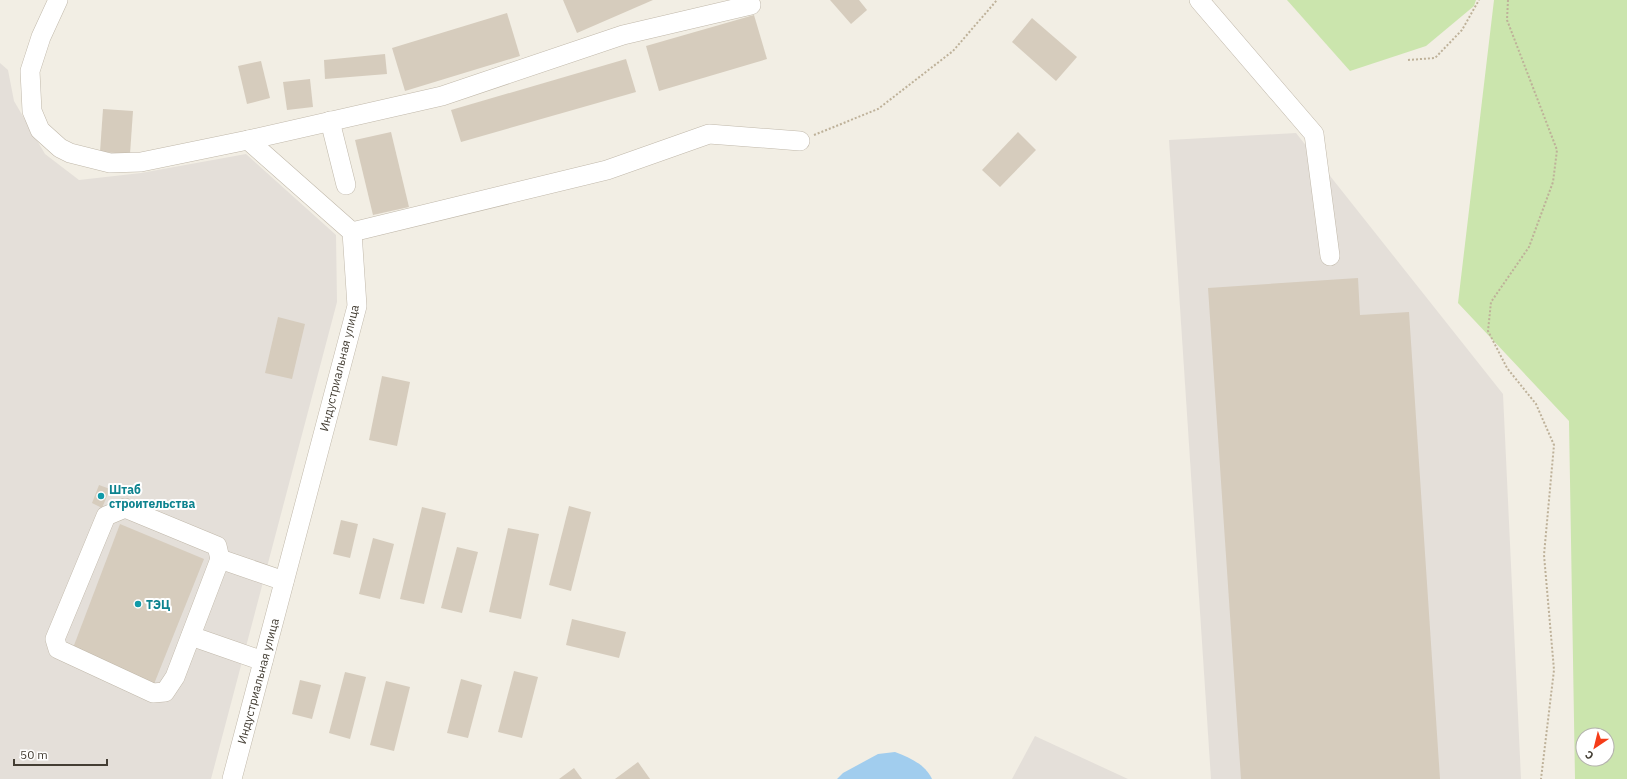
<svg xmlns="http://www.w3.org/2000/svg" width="1627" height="779" font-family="'IBM Plex Sans',sans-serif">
  <rect width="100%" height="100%" fill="#f2eee4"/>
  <g fill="#e4dfd9">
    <path d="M0 63 8 70 14 101 45 154 79 180 141 173 246 154 336 235 337 302 211 779H0Z"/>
    <path d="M1296 133 1503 394 1521 779H1211L1169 140Z"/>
    <path d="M1035 736 1128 779H1012Z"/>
  </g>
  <g fill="#cbe5ad" fill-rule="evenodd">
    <path d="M1287 0H1476L1474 6 1426 46 1350 71Z"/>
    <path d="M1494 0H1627V779H1575L1569 421 1458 303ZM1583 735H1607V759H1583Z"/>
  </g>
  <path fill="#a1cdee" d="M895 752C910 758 925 764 932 779H837L843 773 878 754Z"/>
  <g fill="#d6ccbd">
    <path d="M563 0H653L577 33Z"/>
    <path d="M830 0H859L867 10 851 24Z"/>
    <path d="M507 13 520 56 405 91 392 48Z"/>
    <path d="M754 15 767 59 659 91 646 46Z"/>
    <path d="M1032 18 1077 57 1056 81 1012 42Z"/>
    <path d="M385 54 387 74 325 79 324 60Z"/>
    <path d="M626 59 636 92 461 142 451 110Z"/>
    <path d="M261 61 270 98 247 104 238 66Z"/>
    <path d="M310 79 313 107 287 110 283 82Z"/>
    <path d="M103 109 133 111 130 154 100 152Z"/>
    <path d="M391 132 409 207 373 215 355 140Z"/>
    <path d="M1018 132 1036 150 1000 187 982 170Z"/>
    <path d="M1358 278 1360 315 1409 312 1440 779H1241L1208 288Z"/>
    <path d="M278 317 305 324 292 379 265 373Z"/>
    <path d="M382 376 410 382 397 446 369 440Z"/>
    <path d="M99 485 110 489 102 508 92 503Z"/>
    <path d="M569 506 591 512 571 591 549 585Z"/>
    <path d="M422 507 446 513 424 604 400 599Z"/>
    <path d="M341 520 358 524 350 558 333 554Z"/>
    <path d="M120 524 204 559 154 684 73 648Z"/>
    <path d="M508 528 539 534 521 619 489 612Z"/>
    <path d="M373 538 394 544 380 599 359 594Z"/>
    <path d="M457 547 478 552 462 613 441 608Z"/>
    <path d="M572 619 626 632 619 658 566 645Z"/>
    <path d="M514 671 538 677 522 738 498 732Z"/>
    <path d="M345 672 366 677 350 739 329 733Z"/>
    <path d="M461 679 482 685 468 738 447 733Z"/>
    <path d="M300 680 321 685 312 719 292 714Z"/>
    <path d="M386 681 410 687 394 751 370 745Z"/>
    <path d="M638 762 650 779H615Z"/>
    <path d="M574 768 582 779H559Z"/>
  </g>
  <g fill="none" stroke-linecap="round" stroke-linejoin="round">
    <defs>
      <g id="minor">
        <path d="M58 0 41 37 30 71 32 111 40 130 60 148 70 153 110 163 141 162 248 140 352 232 357 306 232 779"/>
        <path d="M1199 0 1314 134 1330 256"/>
        <path d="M330 121 346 185"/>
        <path d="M248 140 442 96 623 35 751 5"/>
        <path d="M352 232 607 170 709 134 800 141"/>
        <path d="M220 559 175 677 165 692 153 693 58 649 55 639 106 516 125 508 217 546 220 559 284 581"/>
        <path d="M191 636 263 661"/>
      </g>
    </defs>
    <use href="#minor" stroke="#c0b8aa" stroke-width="20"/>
    <g stroke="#beb199" stroke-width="2" stroke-dasharray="2 2" stroke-linecap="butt">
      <path d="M1508 0 1507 20 1557 150 1553 182 1529 247 1491 302 1488 331 1507 368 1536 404 1554 445 1544 555 1554 670 1541 779"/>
      <path d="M1408 60 1435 58 1462 30 1479 0"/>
      <path d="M814 135 878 109 953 51 997 0"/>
    </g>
    <use href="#minor" stroke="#fff" stroke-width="19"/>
  </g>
  <g fill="#0f9aa8" stroke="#fff" stroke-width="1.5">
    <circle cx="101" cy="496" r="4"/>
    <circle cx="138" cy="604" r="4"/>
  </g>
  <g text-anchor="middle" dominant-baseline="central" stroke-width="4" stroke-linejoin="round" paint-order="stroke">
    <g font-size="12" fill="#443e34" stroke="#fff">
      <text transform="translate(339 368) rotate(-76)">Индустриальная улица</text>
      <text transform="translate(258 681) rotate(-75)">Индустриальная улица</text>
    </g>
    <g font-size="12" font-weight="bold" fill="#0d838f" stroke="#fff" text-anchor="start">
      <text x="109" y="489">Штаб<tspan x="109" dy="14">строительства</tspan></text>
      <text x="146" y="604">ТЭЦ</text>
    </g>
  </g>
  <g transform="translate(1595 747) rotate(215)"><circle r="19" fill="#ffffff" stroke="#b4b2ae"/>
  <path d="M0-3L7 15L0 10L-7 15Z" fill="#f53c18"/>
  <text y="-6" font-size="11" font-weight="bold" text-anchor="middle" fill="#443e34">С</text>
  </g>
  <path d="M14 759v6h93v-6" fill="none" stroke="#443e34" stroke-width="2"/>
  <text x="20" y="759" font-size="12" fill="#443e34" stroke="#ffffff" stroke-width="3" paint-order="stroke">50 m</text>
</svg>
